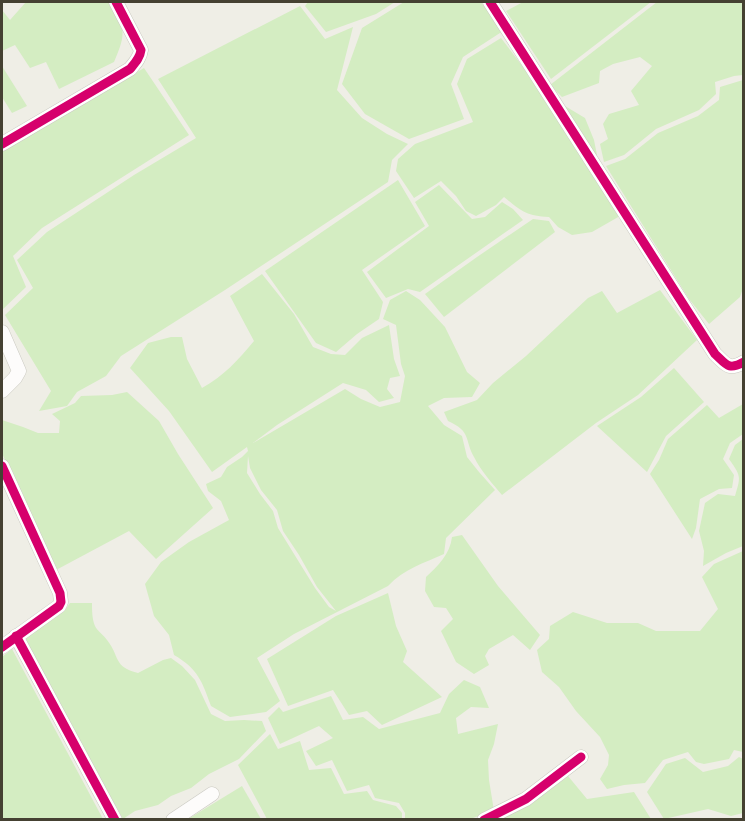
<svg xmlns="http://www.w3.org/2000/svg" width="745" height="821" font-family="'Archivo Narrow',sans-serif">
  <rect width="100%" height="100%" fill="#efeee6"/>
  <g fill="#d4edc2" fill-rule="evenodd">
    <path d="M26 2H110C125 29 127 32 114 62L59 89 46 62 30 68 15 45 2 51V10L10 20Z"/>
    <path d="M308 2H395L376 14 326 32 305 6Z"/>
    <path d="M404 2H481L503 31 463 57 451 84 464 119 409 139 365 114 342 84 362 28Z"/>
    <path d="M523 2H651L551 79 506 11Z"/>
    <path d="M657 2H743V75L734 76 715 82 716 94 699 110 656 129 624 155 604 162 600 144 608 139 603 124 609 114 639 105 631 91 652 66 640 57 613 64 600 71 599 83 562 97 550 85Z"/>
    <path d="M300 6 325 39 353 27 337 90 362 118 387 134 408 144 392 160 388 182 225 290 121 356 106 376 77 392 67 406 39 411 51 391 5 315 33 288 17 260 47 232 134 175 196 138 158 79Z"/>
    <path d="M501 38 539 88 553 94 565 106 585 118 594 140 597 155 590 167 620 216 592 232 572 235 558 227 549 217C526 216 521 211 504 197L496 205 476 216 466 211 456 196 441 181 414 198 396 171 398 159 415 144 473 122 457 84 467 59Z"/>
    <path d="M2 66 27 106 12 113 2 97Z"/>
    <path d="M144 68 189 135 42 228 13 256 26 287 2 310V152Z"/>
    <path d="M743 80V288L740 297 709 324 689 299 606 166 625 159 658 133 698 116 719 100 720 87Z"/>
    <path d="M398 180 425 226 362 270 383 302 379 319 357 334 336 352 316 343 265 271Z"/>
    <path d="M439 185 472 219 485 217 502 202 513 209 523 220 420 292 408 289 386 298 367 272 429 226 415 202Z"/>
    <path d="M533 219 549 221 555 232 444 317 425 294 477 257Z"/>
    <path d="M262 274 294 314 313 347 331 354 345 355 362 338 389 325 394 359 400 376 390 378 387 389 394 398 379 402 366 390 343 383 277 425 253 443 345 389 361 399 380 407 400 402 405 376 401 364 396 325 383 319 390 300 406 291 420 300 445 327 467 372 480 383 472 397 444 398 428 406 444 425 462 436 467 457 479 472 495 490 446 538 444 554C424 563 404 569 388 586L294 634 257 658 280 701 266 712 230 717 211 706C202 681 198 669 174 655L169 635 154 616 145 584 161 562 189 542 229 520 221 501 208 491 206 484 221 477 227 467 242 457 248 451 247 447 212 472 169 411 130 368 148 343 171 337H182L187 359 202 388C224 376 238 360 254 341L230 296ZM248 456 250 468 261 490 277 510 283 531 299 555 317 587 336 611 329 607 315 588 278 528 273 511 260 494 247 473Z"/>
    <path d="M660 290 697 340 638 395 596 423 502 495C492 483 481 471 474 457 464 439 472 432 448 421L444 412 477 400 493 383 526 356 588 298 602 291 617 313Z"/>
    <path d="M674 368 704 402 666 436 647 472 597 426 641 397Z"/>
    <path d="M127 392 159 421 178 454 213 508 156 559 129 531 56 570 31 520 2 453V420L23 427 38 433H59L60 421 52 414 75 403 81 396 112 395Z"/>
    <path d="M743 404V434L730 443 723 459 734 475 732 488 719 489 700 499 696 528 692 539 650 474 659 460 668 439 707 405 719 418Z"/>
    <path d="M743 439V546L726 553 703 566 704 551 699 531 705 503 718 494 735 496C741 476 741 476 729 459L735 445Z"/>
    <path d="M462 535 498 586 540 635 530 650 513 635 489 649 485 656 489 665 474 674 456 662 441 631 453 619 446 608 434 607 425 591 426 577C438 566 450 554 452 537Z"/>
    <path d="M743 551V752L734 750 729 759 704 764 696 762 688 752 663 760 645 783 624 785 607 789 600 779 608 765 609 755 600 737 576 711 559 687 542 672 537 650 549 639 550 626 573 612 607 623H638L656 631H700L718 609 702 577 714 564Z"/>
    <path d="M388 593 396 626 407 651 403 662 442 697 382 725 367 711 349 715 333 690 288 706 267 659 336 616Z"/>
    <path d="M70 603H92C92 610 92 619 95 626 97 631 104 635 107 640 120 656 113 667 138 673L163 660 171 658 182 666 195 680 211 714 225 721 244 720 262 721 266 731 239 759 209 774 191 788 171 796 158 805 135 811 123 819 22 640 47 620 64 611Z"/>
    <path d="M12 649 103 819H2V657Z"/>
    <path d="M464 680 480 687 489 708 471 707 456 718 458 734 498 724 494 744 488 760 489 780 494 811 470 819H405V813L399 803 375 798 369 785 347 791 332 760 316 766 306 751 333 738 319 726 280 744 268 718 279 707 283 712 331 696 343 720 363 717 379 729 440 713 449 694Z"/>
    <path d="M270 734 278 749 300 741 309 770 331 768 344 794 367 791 373 800 396 806 402 813V819H267L238 765Z"/>
    <path d="M739 757 743 759V813L731 816 708 809 664 819 647 792 666 764 685 758 703 772 728 766Z"/>
    <path d="M568 776 587 799 634 792 651 819 499 820 530 805Z"/>
    <path d="M242 786 261 819H188Z"/>
  </g>
  <g fill="none" stroke-linecap="round" stroke-linejoin="round">
    <defs>
      <g id="minor">
        <path d="M490 2 715 354C726 364 728 371 744 362"/>
        <path d="M2 144 130 69C135 63 140 58 141 50L116 2"/>
        <path d="M2 332 19 371 15 378 2 391"/>
        <path d="M2 466 60 593 61 602 59 606 2 647"/>
        <path d="M16 636 115 820"/>
        <path d="M173 820 212 794"/>
        <path d="M484 820 526 799 581 757"/>
      </g>
    </defs>
    <use href="#minor" stroke="#cbcac2" stroke-width="15"/>
    <use href="#minor" stroke="#fdfcfb" stroke-width="14"/>
    <defs>
      <g id="cycleway">
        <path d="M490 2 715 354C726 364 728 371 744 362"/>
        <path d="M2 144 130 69C135 63 140 58 141 50L116 2"/>
        <path d="M2 466 60 593 61 602 59 606 2 647"/>
        <path d="M16 636 115 820"/>
        <path d="M484 820 526 799 581 757"/>
      </g>
    </defs>
    <use href="#cycleway" stroke="#fff" stroke-width="13"/>
    <use href="#cycleway" stroke="#d6006c" stroke-width="9"/>
  </g>
  <rect width="745" height="821" fill="none" stroke="#454132" stroke-width="6"/>
</svg>
